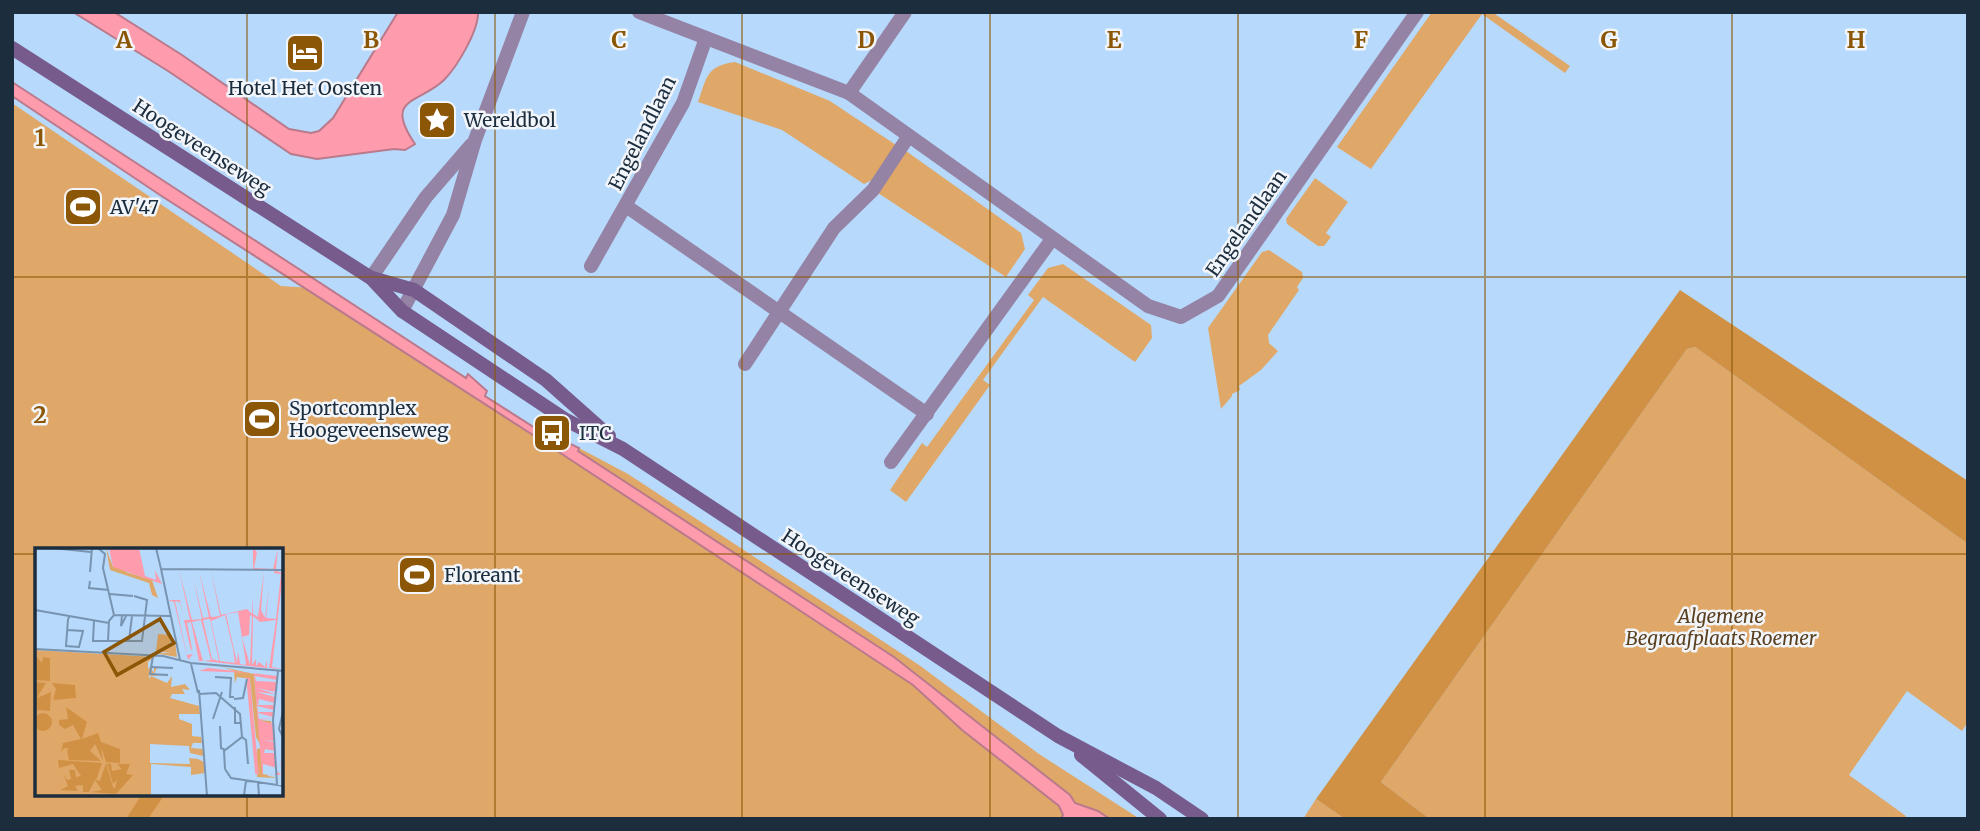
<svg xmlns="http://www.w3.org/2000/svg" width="1980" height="831" font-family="Merriweather,serif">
  <rect width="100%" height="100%" fill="#b6d9fc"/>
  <g fill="#e0a868" fill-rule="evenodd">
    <path d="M1432 12H1492L1570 66 1565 73 1482 14 1371 169 1337 147Z"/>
    <path d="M735 62 830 101 896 145 876 178 864 184 782 130 698 102C707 77 706 66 735 62Z"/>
    <path d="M12 103 281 286 311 288 903 674 1071 811 1067 819H12ZM37 549H282V794H37Z"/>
    <path d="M906 151 1021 233 1025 249 1006 277 878 193Z"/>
    <path d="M1315 178 1348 202 1326 233 1331 237 1324 246H1318L1287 224 1286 219Z"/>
    <path d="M1269 250 1302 272 1303 278 1297 287 1299 290 1268 335 1269 343 1278 351 1261 370 1239 386 1240 390 1232 394V396L1221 409 1208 328 1262 252Z"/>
    <path d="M1063 264 1151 325 1152 338 1135 362 1043 297 983 380 990 385 906 502 890 490 922 443 927 447 1034 300 1028 295 1048 268Z"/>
    <path d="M1695 347 1968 544V722L1962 731 1907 691 1849 775 1906 816 1904 819H1430L1381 782 1687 349Z"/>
    <path d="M579 448 628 474 919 665 1039 754 1140 819H1110L1098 811 1075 803 1070 795 894 657 578 451Z"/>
    <path d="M1316 799 1345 819H1303Z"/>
  </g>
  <g fill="#d19145">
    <path d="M1680 290 1968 481V544L1695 347 1687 349 1381 782 1430 819H1345L1316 799Z"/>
    <path d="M142 794H165L148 819H126Z"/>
  </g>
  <g fill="#fe9bad" stroke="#ba7a8c" stroke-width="2">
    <path d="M73 12H114L182 55 289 129 311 133 319 131 333 118 398 12H478C479 30 457 67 444 80 419 104 383 97 415 144L405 150 394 149 317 159 291 154 168 71Z"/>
    <path d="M12 82 466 378 468 374 487 391 485 396 557 442 560 439 579 448 578 451 894 657 1070 795 1075 803 1098 811 1110 819H1061L1063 815 1059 806 962 730 913 685 536 437 160 195 12 96Z"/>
  </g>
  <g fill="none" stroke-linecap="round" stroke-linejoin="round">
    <g stroke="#9583a5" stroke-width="14">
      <path d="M639 12 849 93 1148 306 1181 317 1218 296 1417 12"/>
      <path d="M849 93 905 12"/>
      <path d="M626 206 927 414"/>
      <path d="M591 266 683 103 706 38"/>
      <path d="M371 278 426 197 471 145"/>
      <path d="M402 311 453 215 475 140 523 12"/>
      <path d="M745 364 834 228 873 190 908 137"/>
      <path d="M891 462 1052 239"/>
    </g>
    <g stroke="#765b8c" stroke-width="14">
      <path d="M12 48 371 278 402 311 566 420 623 449 1058 736 1156 788 1202 819"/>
      <path d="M372 278 414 290 546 380 609 436"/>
      <path d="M1081 755 1160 819"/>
    </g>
  </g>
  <path fill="none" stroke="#8b5605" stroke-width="2" stroke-opacity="0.55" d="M247 12V549M495 12V819M742 12V819M990 12V819M1238 12V819M1485 12V819M1732 12V819M12 277H1968M12 554H37M282 554H1968M247 794V819"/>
  <defs>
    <symbol id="hotel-square" viewBox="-11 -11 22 22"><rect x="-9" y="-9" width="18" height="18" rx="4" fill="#8b5605" stroke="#f2f6fa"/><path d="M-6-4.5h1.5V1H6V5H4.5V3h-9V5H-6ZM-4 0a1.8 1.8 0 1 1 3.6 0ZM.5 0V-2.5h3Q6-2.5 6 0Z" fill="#fff"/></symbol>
    <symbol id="sight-square" viewBox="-11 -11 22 22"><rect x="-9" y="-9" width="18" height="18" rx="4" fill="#8b5605" stroke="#f2f6fa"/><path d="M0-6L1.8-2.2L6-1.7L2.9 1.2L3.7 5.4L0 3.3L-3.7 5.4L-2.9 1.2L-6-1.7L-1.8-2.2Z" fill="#fff"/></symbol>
    <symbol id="stadium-square" viewBox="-11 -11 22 22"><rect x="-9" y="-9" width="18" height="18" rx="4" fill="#8b5605" stroke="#f2f6fa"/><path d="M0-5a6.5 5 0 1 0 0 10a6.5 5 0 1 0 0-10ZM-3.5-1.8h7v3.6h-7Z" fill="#fff"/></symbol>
    <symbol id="bus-square" viewBox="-11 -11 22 22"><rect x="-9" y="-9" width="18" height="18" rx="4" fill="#8b5605" stroke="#f2f6fa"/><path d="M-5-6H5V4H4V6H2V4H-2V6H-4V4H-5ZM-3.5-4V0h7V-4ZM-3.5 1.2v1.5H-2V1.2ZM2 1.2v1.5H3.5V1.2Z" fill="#fff"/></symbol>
  </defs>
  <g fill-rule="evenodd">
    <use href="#hotel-square" x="283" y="31" width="44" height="44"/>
    <use href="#sight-square" x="415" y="98" width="44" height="44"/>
    <use href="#stadium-square" x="61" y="185" width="44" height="44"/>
    <use href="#stadium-square" x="240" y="397" width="44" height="44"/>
    <use href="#bus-square" x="530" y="411" width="44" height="44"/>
    <use href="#stadium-square" x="395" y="553" width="44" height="44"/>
  </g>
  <g text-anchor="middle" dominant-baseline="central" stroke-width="5" stroke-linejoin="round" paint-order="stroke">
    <g font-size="19" fill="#1c2d3e" stroke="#f2f6fa" text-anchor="start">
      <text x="305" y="88" text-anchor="middle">Hotel Het Oosten</text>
      <text x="464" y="120">Wereldbol</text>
      <text x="110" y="207">AV'47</text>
      <text x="289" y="408">Sportcomplex<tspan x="289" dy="22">Hoogeveenseweg</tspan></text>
      <text x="579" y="433">ITC</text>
      <text x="444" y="575">Floreant</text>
    </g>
    <g font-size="19" fill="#1c2d3e" stroke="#f2f6fa">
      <text transform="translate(642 133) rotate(-63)">Engelandlaan</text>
      <text transform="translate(202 147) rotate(33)">Hoogeveenseweg</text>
      <text transform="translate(1246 223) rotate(-55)">Engelandlaan</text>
      <text transform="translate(851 577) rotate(33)">Hoogeveenseweg</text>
    </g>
    <g font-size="19" font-style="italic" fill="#5b4020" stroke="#f2f6fa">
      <text x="1721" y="616">Algemene<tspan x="1721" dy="22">Begraafplaats Roemer</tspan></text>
    </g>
  </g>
  <g transform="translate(35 548)">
    <rect width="248" height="248" fill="#b6d9fc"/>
    <path d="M71 0 78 19 84 15 91 24 117 32 123 50 117 47 114 35 75 22ZM123 86 137 87 134 100 140 93 142 109 119 105H136L121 103ZM0 102 120 109 113 114V121L115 119 116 120 119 125V120H122L119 126 133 127 116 128 115 120 114 131 116 128 132 135 137 128 136 139 150 136 155 142 147 141 150 146H137L135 150 164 158 165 166H144V171L157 176V188L166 189 167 195H158L156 200 168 201V208L155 205 154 198 115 196V215L155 216 154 210 163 211 169 214 170 225 156 227V219L116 216V248H0ZM187 119 219 126 223 172 236 173 238 183 225 181 228 200 227 226 233 227V228L239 229 240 230 222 229V201L227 200 221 189 215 131 202 129 200 135 199 123Z" fill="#e0a868"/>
    <path d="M0 107 7 115 8 109 15 110V133L1 132ZM0 134 11 135 2 150 16 144 15 163 0 162ZM17 135 40 137 41 150 18 152 21 141ZM31 159 52 174 47 191 63 185 66 194 85 201V215L71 214 66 199 68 213 60 196 55 203 66 213 34 212 32 202 35 201 29 200 26 204 28 195 46 191 38 177 30 181 24 177V172L33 171ZM-1 174a9 9 0 1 1 18 0a9 9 0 1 1-18 0ZM23 212 67 215 61 232 65 233 71 215 78 239 80 240 82 232 78 236 72 215 76 216 77 223 87 221 82 216H95L91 226 98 227 81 246 56 244 67 242 60 232 54 244H48V237L40 238 43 243 25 242 33 238 28 225 32 232 36 231 34 222H40L41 229 46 228 38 216 24 220Z" fill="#d19145"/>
    <path d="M74 0H104L110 28 121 32 120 22 127 36 78 19ZM218 0 222 4 219 20 238 21 243 0 241 21 247 22 241 23 248 25 237 119 248 121 234 120 241 72 225 74 218 68 217 117 221 111V118L224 114 230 119 232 112V120L169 113 176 112 166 72 157 74 168 113H164L156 74 152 75 158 106 157 100 156 103 145 54 140 53 152 107 158 106 153 112 139 54 133 52H145L149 72H155L144 22 157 72 167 71 158 29 168 70 174 69 164 23 176 69 185 68 176 22 186 67 212 61 217 66 218 48V66L223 69 229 23 226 62 230 70 234 38 231 70 241 71 246 26 239 25 237 56 239 25 240 22 218 21ZM203 64 211 115 210 117 205 116 203 104 202 115 191 66 198 65 208 111 198 65ZM190 67 198 101 200 115 185 113 176 73ZM215 67 217 68 215 117 207 89 214 87ZM173 71H175L184 113 177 111 168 72ZM173 120 242 128V132L220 128 221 133 242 134 241 144 221 140 241 146 221 144 240 149V155L224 151 223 157H239V162L222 158 223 164H239L238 169 223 165 224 171 238 170 224 172 238 176 239 193 228 192 239 194 240 203 230 201 229 205H240L242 220 228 216V226L241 227 242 223 246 227 247 226 245 212V211L248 227 227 226 219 125 164 123Z" fill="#fe9bad" fill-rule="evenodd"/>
    <path fill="none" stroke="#fe9bad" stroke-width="3.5" d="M213 130 222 226"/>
    <path fill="none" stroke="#7894b0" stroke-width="2" d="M17 0 56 4M63 0 70 6 68 20 79 67M121 0 126 21M55 24 57 0M55 33 54 40 74 42M75 46 98 48M0 62 74 75M87 67 86 78 91 68M59 73 58 93H107L112 52 99 48M32 82 48 83 44 99 31 98 33 71 35 68M94 92 97 68M73 93 74 73 79 67 136 68M0 101 128 108 156 115 249 123M118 108 115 126 133 127M145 112 126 21 249 22M156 116 163 145M115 119 138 120M180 129 196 130 195 149H199M164 142 172 248M164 146 181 145 205 166 207 189 189 203 190 221M199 151 208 150 212 131M200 159V175H206M249 159 244 181 249 191M178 171 187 144M185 178 186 200 190 202M207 189 211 192 213 216M190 221 196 230 249 238M242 237 238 172 243 123M224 248 223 234 211 233 209 247 218 248H226"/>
    <path fill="#8b5605" fill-opacity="0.15" stroke="#8b5605" stroke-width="3.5" d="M125 71 139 95 82 127 69 104Z"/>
    <rect width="248" height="248" fill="none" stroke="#1c2d3e" stroke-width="3.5"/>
  </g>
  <g font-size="23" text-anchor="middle" font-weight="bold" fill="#8b5605" stroke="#f2f6fa" stroke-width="5" stroke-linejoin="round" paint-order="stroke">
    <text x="124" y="48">A</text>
    <text x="371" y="48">B</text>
    <text x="619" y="48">C</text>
    <text x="866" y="48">D</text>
    <text x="1114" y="48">E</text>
    <text x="1361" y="48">F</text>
    <text x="1609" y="48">G</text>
    <text x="1856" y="48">H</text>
    <text x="40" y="146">1</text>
    <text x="40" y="423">2</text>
  </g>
  <rect width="1980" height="831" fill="none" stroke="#1c2d3e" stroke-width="28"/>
</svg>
